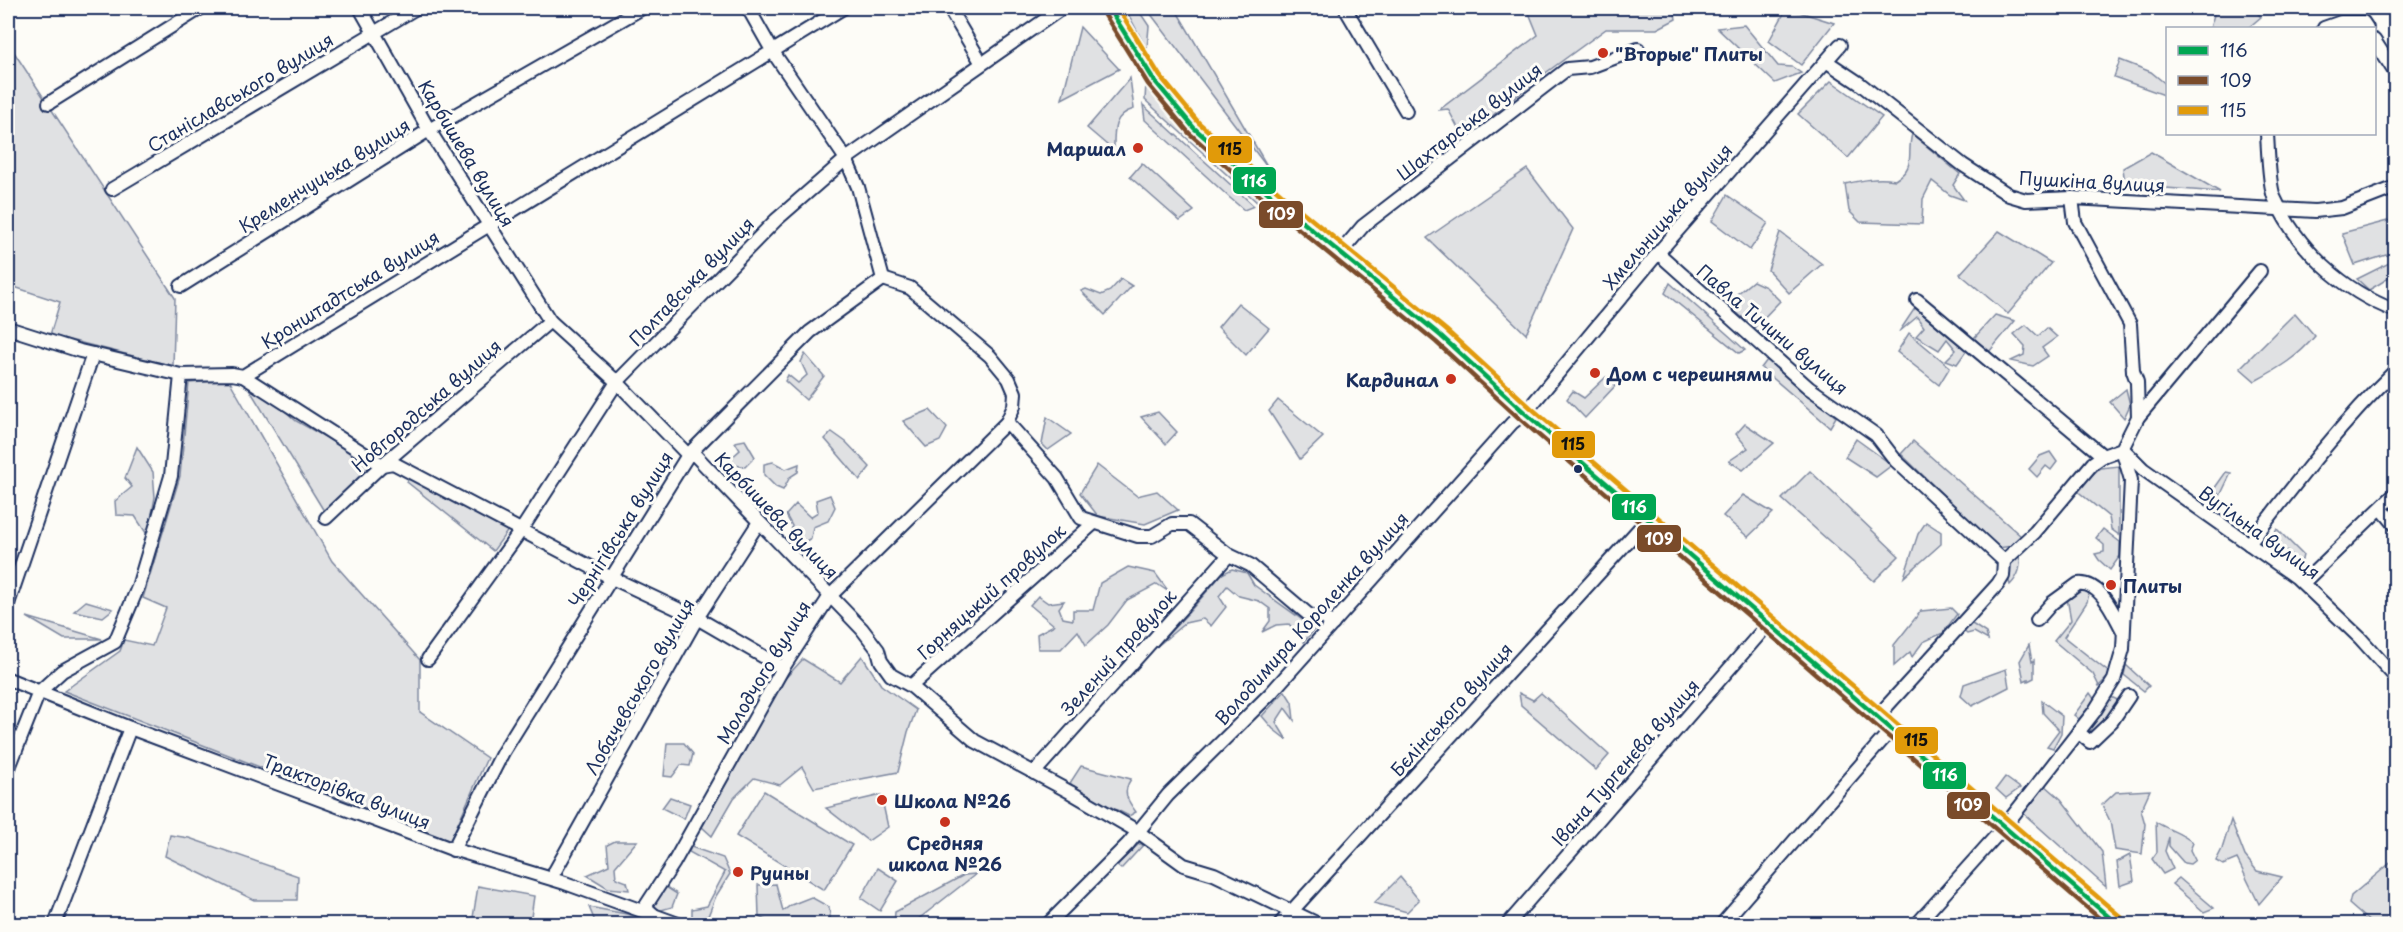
<svg xmlns="http://www.w3.org/2000/svg" width="2403" height="932" font-family="'Playpen Sans',sans-serif">
  <rect width="100%" height="100%" fill="#fdfcf7"/>
  <filter id="ink" filterUnits="userSpaceOnUse"><feTurbulence type="fractalNoise" baseFrequency=".0167" numOctaves="2"/><feDisplacementMap in="SourceGraphic" scale="12" xChannelSelector="R" yChannelSelector="G"/><feConvolveMatrix kernelMatrix="1 2 1 2 8 2 1 2 1" color-interpolation-filters="sRGB"/></filter>
  <g filter="url(#ink)">
    <g fill="#e0e1e3" stroke="#7e88a0" stroke-width="1.5">
      <path d="M1125 8H1137L1149 26 1147 49Z"/>
      <path d="M1147 8H1175L1270 171 1147 9Z"/>
      <path d="M1527 8H1674L1676 19 1657 29H1606L1540 77 1464 139 1448 109 1439 110 1538 35Z"/>
      <path d="M1787 8 1834 23 1801 65 1769 41Z"/>
      <path d="M2216 8H2253L2261 17 2248 28H2210Z"/>
      <path d="M1744 25 1778 66 1792 67 1801 73 1775 83 1717 28Z"/>
      <path d="M1080 27 1119 69 1062 99Z"/>
      <path d="M8 43 175 298 173 366 50 335 60 302 8 285Z"/>
      <path d="M2120 60 2151 72 2167 85V96L2114 77Z"/>
      <path d="M1130 78 1134 109C1112 115 1114 132 1114 151L1087 128Z"/>
      <path d="M1831 81 1882 117 1848 158 1798 114Z"/>
      <path d="M1146 83C1177 127 1220 160 1261 194L1264 198 1259 204 1145 100Z"/>
      <path d="M1143 105 1254 206 1244 210 1230 198 1145 120Z"/>
      <path d="M1912 134 1960 174 1953 185 1964 200 1950 195 1932 181 1923 199 1922 224 1860 222 1849 211 1845 184C1862 180 1878 177 1895 180 1917 166 1906 156 1912 134Z"/>
      <path d="M2151 152 2220 192 2125 185 2123 168Z"/>
      <path d="M1142 163 1194 211 1180 221 1130 177Z"/>
      <path d="M1527 169 1573 229 1526 334 1427 238Z"/>
      <path d="M1727 195 1768 223 1750 250 1712 221Z"/>
      <path d="M2395 219V257L2386 255 2355 265 2342 233Z"/>
      <path d="M1999 231 2051 263 2008 314 1960 274Z"/>
      <path d="M1780 232 1822 264 1789 293 1768 270Z"/>
      <path d="M2391 262 2395 264C2394 278 2380 283 2369 290L2357 279Z"/>
      <path d="M1121 279 1132 286 1105 315 1081 291 1086 289 1101 295 1110 291Z"/>
      <path d="M1753 281 1766 287 1780 301 1754 328 1726 303Z"/>
      <path d="M1670 283 1745 350 1739 353 1665 293Z"/>
      <path d="M1238 303 1269 328 1246 355 1218 327Z"/>
      <path d="M1915 308 1967 350 1957 364 1946 360 1956 350 1947 339 1939 350 1916 336 1924 327 1917 317 1899 332Z"/>
      <path d="M2295 313 2315 336C2298 357 2279 368 2255 381L2240 368Z"/>
      <path d="M1995 315 2015 321 1988 353 1974 338Z"/>
      <path d="M2026 325 2038 336 2047 328 2057 337 2042 348 2048 356 2033 366 2011 361 2024 355 2025 346 2014 334Z"/>
      <path d="M1909 333 1950 367 1939 385 1897 352Z"/>
      <path d="M805 354 824 376 806 400 785 381 788 375 798 383 807 375 801 362Z"/>
      <path d="M1767 360 1836 417 1830 427 1761 368Z"/>
      <path d="M1606 377 1616 385 1585 418 1567 399 1573 391 1584 398Z"/>
      <path d="M229 380 332 561 420 660V712L487 758 450 841 64 691 120 651 124 640 152 646 166 608 143 598 180 476 189 383Z"/>
      <path d="M248 387 273 400 296 421 374 464 324 511Z"/>
      <path d="M2126 389 2130 405 2124 418 2110 402Z"/>
      <path d="M1278 400 1323 437 1300 459 1269 411Z"/>
      <path d="M930 410 947 428 940 441 926 447 903 421Z"/>
      <path d="M1158 412 1177 432 1166 444 1141 417Z"/>
      <path d="M1047 417 1071 434 1048 450 1042 444Z"/>
      <path d="M1745 424 1774 443 1743 470 1729 461 1748 448 1736 434Z"/>
      <path d="M832 432 846 442 870 467 860 480 825 439Z"/>
      <path d="M1856 439 1892 465 1876 477 1845 457Z"/>
      <path d="M745 440 755 457 745 467 735 465 730 459 740 450 735 442Z"/>
      <path d="M1913 441 2021 536 2012 546 1998 548 1901 454Z"/>
      <path d="M137 447 153 472 155 497 148 536 135 516 116 515 115 501 132 487 125 478Z"/>
      <path d="M2050 452 2057 462 2051 470 2046 466 2037 477 2029 469 2040 456Z"/>
      <path d="M773 462 786 469 799 464 798 472 790 477 783 490 776 487 764 475V464Z"/>
      <path d="M1097 465 1137 496 1157 491 1178 510 1145 524 1098 516 1080 493Z"/>
      <path d="M2119 466V535L2111 529 2109 517 2075 489 2100 468Z"/>
      <path d="M1810 471 1899 556 1874 581 1782 499Z"/>
      <path d="M2226 472 2231 473 2220 496 2214 489Z"/>
      <path d="M409 477 509 529 493 551 407 482Z"/>
      <path d="M830 495 835 507 828 521 813 527 811 538 800 545 791 533 792 526 786 515 796 504 810 517 818 512 816 500Z"/>
      <path d="M1743 495 1773 513 1748 537 1723 516Z"/>
      <path d="M1926 522 1941 532V544L1904 577 1918 534Z"/>
      <path d="M2103 529 2120 542V556L2110 570 2099 560 2095 554 2104 552V545L2096 538Z"/>
      <path d="M2277 529 2303 555 2301 564 2272 538Z"/>
      <path d="M2019 555C2022 567 2019 576 2010 585 2005 572 2010 564 2019 555Z"/>
      <path d="M1128 567 1155 573 1169 592 1157 584 1127 600 1108 625 1086 645 1078 631 1061 649H1038L1037 634 1054 625 1030 605 1038 596 1048 603 1064 601 1059 608 1063 618 1073 620V610H1093L1100 583Z"/>
      <path d="M1232 569 1247 573 1254 585 1304 621 1318 625 1304 642 1289 624 1276 625 1262 632 1270 621V609L1259 601 1239 596 1227 586 1219 596 1226 607 1211 626 1203 619 1185 623 1155 648 1190 611 1222 574Z"/>
      <path d="M2083 589 2089 594 2087 602 2064 637 2111 674 2099 686 2093 674 2054 641 2071 620 2067 598Z"/>
      <path d="M86 601 113 609 103 617 74 611Z"/>
      <path d="M1951 608 1957 614 1943 633 1923 642 1912 657 1910 652 1894 666V645L1921 611Z"/>
      <path d="M27 617 102 639H64Z"/>
      <path d="M1969 622 1986 633 1988 640 1974 632 1967 634 1962 630Z"/>
      <path d="M2029 645 2032 662 2034 660V678L2028 681V679L2024 681 2020 661Z"/>
      <path d="M862 656 881 685 916 710 908 732 898 772 814 788 802 767 780 785 754 778 734 798 712 836 702 827 781 683 803 659 840 682Z"/>
      <path d="M2126 665 2149 686 2144 691 2124 675Z"/>
      <path d="M2006 669 2009 687 1972 706 1961 696 1964 684Z"/>
      <path d="M1285 691 1292 702 1294 720 1285 708 1276 722 1287 740 1273 729 1262 716Z"/>
      <path d="M1519 693 1533 700 1541 693 1609 755 1596 770 1521 705Z"/>
      <path d="M2090 693 2095 700 2079 719 2074 715Z"/>
      <path d="M2111 697 2120 701 2098 726 2085 735 2084 731Z"/>
      <path d="M2042 701 2062 716 2061 733 2053 748 2047 746 2059 730 2043 713Z"/>
      <path d="M667 743H684L693 754 690 766 681 765 672 777 664 776Z"/>
      <path d="M1081 766 1131 779C1122 792 1127 800 1136 812L1129 816 1085 794 1070 783Z"/>
      <path d="M2005 777 2020 788 2006 798 1996 789Z"/>
      <path d="M2045 785 2061 799 2102 852 2106 887 2023 813Z"/>
      <path d="M2150 790 2141 810 2145 824 2142 854 2115 850 2110 821 2102 805 2116 792Z"/>
      <path d="M764 791 852 845 824 890 736 836Z"/>
      <path d="M881 795 888 827 868 841 826 808Z"/>
      <path d="M670 797 690 804 684 819 662 808Z"/>
      <path d="M2231 820 2245 856 2257 871 2282 877 2259 904 2237 859 2223 865 2216 861 2222 849Z"/>
      <path d="M2156 822C2168 830 2183 833 2193 843L2190 850 2195 860 2190 864 2184 863 2169 846V837L2165 851 2173 869 2163 874 2152 859 2157 852Z"/>
      <path d="M170 835 189 838 298 876 297 900H254L165 856Z"/>
      <path d="M615 841H637L615 867 616 878 627 882 629 890 608 888 587 875 609 865 607 845Z"/>
      <path d="M1139 844H1144L1121 869 1116 865Z"/>
      <path d="M691 847 723 858 730 874 716 896 708 916 692 919V909L707 906 725 872 689 852Z"/>
      <path d="M2130 855 2134 881 2120 886 2117 862Z"/>
      <path d="M2395 859V924H2372L2349 904 2351 896Z"/>
      <path d="M878 868 898 881 880 911 861 898Z"/>
      <path d="M976 874 912 924H894L895 912 964 875Z"/>
      <path d="M1400 877 1419 900 1407 912 1374 903Z"/>
      <path d="M2179 878 2214 908 2204 912 2172 884Z"/>
      <path d="M776 884 783 911 791 905 811 897 829 907 831 924H773L759 917 758 885Z"/>
      <path d="M478 886 534 896 530 924H472Z"/>
      <path d="M666 887 677 894 672 907 658 911 652 902Z"/>
      <path d="M589 907 637 916 641 924H596Z"/>
    </g>
    <g fill="none" stroke-linecap="round" stroke-linejoin="round">
      <defs>
        <g id="minor">
          <path d="M360 8 429 130 550 321 617 382 688 455H695L862 629 878 650 881 661 891 675 911 686 975 741 1070 792 1137 831 1184 865 1214 874 1318 924"/>
          <path d="M748 8 773 52 846 159 858 187 883 279"/>
          <path d="M949 8 981 62"/>
          <path d="M1345 8 1406 111"/>
          <path d="M2324 28 2341 22H2363L2367 28"/>
          <path d="M2374 40 2396 74"/>
          <path d="M1826 61 1859 83 1963 165 2009 195 2026 200 2072 198 2315 211 2342 208 2396 187"/>
          <path d="M49 103 201 8"/>
          <path d="M2267 134C2268 149 2269 184 2274 197 2297 249 2343 291 2396 311"/>
          <path d="M112 189 416 8"/>
          <path d="M2072 198 2075 222 2130 324 2133 371 2137 382 2138 417"/>
          <path d="M1340 253 1363 226 1567 69 1590 67 1638 49"/>
          <path d="M1658 253 1809 388 1876 435 1896 461 2004 561 2003 576 1998 584 1877 717"/>
          <path d="M883 279 910 288 990 356 1009 379 1015 393 1014 406 1007 422 1057 478 1081 518 1138 536H1152L1172 524H1189L1229 555 1250 565 1309 615 1324 618 1333 624"/>
          <path d="M181 286 429 130 642 8"/>
          <path d="M1917 300 2103 456"/>
          <path d="M8 328 80 351 181 375"/>
          <path d="M243 376 382 465 393 463 610 577 697 618 783 668"/>
          <path d="M2124 450 2143 469 2296 577 2360 638 2396 678"/>
          <path d="M2381 508 2396 526"/>
          <path d="M326 518 382 465 550 321"/>
          <path d="M2249 544C2295 484 2341 423 2396 370"/>
          <path d="M2004 561 2035 532 2093 463 2103 456 2122 449 2138 417 2260 271"/>
          <path d="M2303 583 2396 493"/>
          <path d="M8 604 93 354"/>
          <path d="M2037 620 2052 603 2078 584C2101 581 2114 615 2123 631"/>
          <path d="M428 659 522 529 617 382 776 220 846 159 1062 8"/>
          <path d="M8 679 130 728 449 848 565 883 678 924"/>
          <path d="M911 686 1094 523"/>
          <path d="M2078 732 2090 742 2112 721 2129 696"/>
          <path d="M8 770 39 692 62 671 115 642 138 587 171 476 181 375 232 374 243 376 843 8"/>
          <path d="M1034 773 1229 555"/>
          <path d="M453 850 503 752 688 455 810 332 883 279"/>
          <path d="M555 871 697 618 759 522"/>
          <path d="M654 915 645 907 673 864 783 668 830 596 1007 422"/>
          <path d="M55 924 130 728"/>
          <path d="M1048 924 1128 844 1168 795 1270 694 1512 423 1525 413 1658 253 1840 45"/>
          <path d="M1280 924 1649 518"/>
          <path d="M1508 924 1769 623"/>
          <path d="M1722 924 1891 730"/>
          <path d="M1917 924 2004 827 2094 712 2114 680 2123 649 2131 480 2122 449"/>
        </g>
        <path id="major" d="M1109 8 1154 80 1194 128 1282 205 1441 336 1525 413 2117 924"/>
      </defs>
      <use href="#minor" stroke="#1b2f5e" stroke-width="16"/>
      <use href="#major" stroke="#1b2f5e" stroke-width="20"/>
      <use href="#minor" stroke="#fdfcf7" stroke-width="12"/>
      <use href="#major" stroke="#fdfcf7" stroke-width="15"/>
      <defs>
        <path id="bus-1" d="M1109 8 1154 80 1194 128 1282 205 1441 336 1525 413 2117 924"/>
        <path id="bus-2" d="M1103 12 1148 84 1189 133 1277 211 1436 342 1520 419 2106 924"/>
        <path id="bus-3" d="M1118 8 1160 76 1199 123 1287 199 1446 330 1530 407 2122 918"/>
      </defs>
      <use href="#bus-1" stroke="#fdfcf7" stroke-width="9"/>
      <use href="#bus-2" stroke="#fdfcf7" stroke-width="9"/>
      <use href="#bus-3" stroke="#fdfcf7" stroke-width="9"/>
      <use href="#bus-1" stroke="#00a651" stroke-width="4.5"/>
      <use href="#bus-2" stroke="#7a4b2a" stroke-width="4.5"/>
      <use href="#bus-3" stroke="#e19a09" stroke-width="4.5"/>
    </g>
  </g>
  <g fill="#c8321e" stroke="#fdfcf7" stroke-width="2">
    <circle cx="1603" cy="53" r="6"/>
    <circle cx="1138" cy="148" r="6"/>
    <circle cx="1595" cy="373" r="6"/>
    <circle cx="1451" cy="379" r="6"/>
    <circle cx="2111" cy="585" r="6"/>
    <circle cx="882" cy="800" r="6"/>
    <circle cx="945" cy="822" r="6"/>
    <circle cx="738" cy="872" r="6"/>
  </g>
  <circle fill="#1b2f5e" stroke="#fdfcf7" stroke-width="2" cx="1578" cy="469" r="5"/>
  <g text-anchor="middle" dominant-baseline="central" stroke-width="6" stroke-linejoin="round" paint-order="stroke">
    <g font-size="18" font-weight="bold" fill="#1b2f5e" stroke="#fdfcf7" text-anchor="start">
      <text x="1615" y="53">"Вторые" Плиты</text>
      <text x="1126" y="148" text-anchor="end">Маршал</text>
      <text x="1607" y="373">Дом с черешнями</text>
      <text x="1439" y="379" text-anchor="end">Кардинал</text>
      <text x="2123" y="585">Плиты</text>
      <text x="894" y="800">Школа №26</text>
      <text x="945" y="842" text-anchor="middle">Средняя<tspan x="945" dy="21">школа №26</tspan></text>
      <text x="750" y="872">Руины</text>
    </g>
    <g font-size="18" fill="#1b2f5e" stroke="#fdfcf7">
      <text transform="translate(240 92) rotate(-31)">Станіславського вулиця</text>
      <text transform="translate(1469 121) rotate(-38)">Шахтарська вулиця</text>
      <text transform="translate(467 153) rotate(59)">Карбишева вулиця</text>
      <text transform="translate(324 175) rotate(-32)">Кременчуцька вулиця</text>
      <text transform="translate(2092 181) rotate(3)">Пушкіна вулиця</text>
      <text transform="translate(1667 216) rotate(-49)">Хмельницька вулиця</text>
      <text transform="translate(691 281) rotate(-46)">Полтавська вулиця</text>
      <text transform="translate(350 289) rotate(-32)">Кронштадтська вулиця</text>
      <text transform="translate(1773 329) rotate(40)">Павла Тичини вулиця</text>
      <text transform="translate(426 405) rotate(-41)">Новгородська вулиця</text>
      <text transform="translate(777 515) rotate(46)">Карбишева вулиця</text>
      <text transform="translate(620 529) rotate(-58)">Чернігівська вулиця</text>
      <text transform="translate(2260 532) rotate(36)">Вугільна вулиця</text>
      <text transform="translate(991 591) rotate(-42)">Горняцький провулок</text>
      <text transform="translate(1311 618) rotate(-48)">Володимира Короленка вулиця</text>
      <text transform="translate(1118 652) rotate(-48)">Зелений провулок</text>
      <text transform="translate(763 672) rotate(-59)">Молодчого вулиця</text>
      <text transform="translate(639 686) rotate(-60)">Лобачевського вулиця</text>
      <text transform="translate(1451 709) rotate(-48)">Бєлінського вулиця</text>
      <text transform="translate(1625 762) rotate(-49)">Івана Тургенєва вулиця</text>
      <text transform="translate(347 791) rotate(21)">Тракторівка вулиця</text>
    </g>
  </g>
  <g stroke="#fdfcf7" stroke-width="2">
    <rect x="1207" y="135" width="46" height="29" rx="6" fill="#e19a09"/>
    <rect x="1232" y="166" width="45" height="29" rx="6" fill="#00a651"/>
    <rect x="1258" y="200" width="46" height="29" rx="6" fill="#7a4b2a"/>
    <rect x="1551" y="430" width="45" height="29" rx="6" fill="#e19a09"/>
    <rect x="1611" y="493" width="46" height="28" rx="6" fill="#00a651"/>
    <rect x="1636" y="524" width="46" height="29" rx="6" fill="#7a4b2a"/>
    <rect x="1894" y="726" width="45" height="29" rx="6" fill="#e19a09"/>
    <rect x="1922" y="761" width="45" height="29" rx="6" fill="#00a651"/>
    <rect x="1946" y="791" width="45" height="29" rx="6" fill="#7a4b2a"/>
  </g>
  <g font-size="16" text-anchor="middle" font-weight="bold" fill="#fff">
    <text x="1254" y="187">116</text>
    <text x="1281" y="220">109</text>
    <text x="1634" y="513">116</text>
    <text x="1659" y="545">109</text>
    <text x="1945" y="781">116</text>
    <text x="1968" y="811">109</text>
  </g>
  <g font-size="16" text-anchor="middle" font-weight="bold" fill="#111">
    <text x="1230" y="155">115</text>
    <text x="1573" y="450">115</text>
    <text x="1916" y="746">115</text>
  </g>
  <rect width="2403" height="932" fill="none" stroke="#fdfcf7" stroke-width="30"/>
  <rect x="15" y="15" width="2373" height="902" fill="none" stroke="#1b2f5e" stroke-width="2" filter="url(#ink)"/>
  <rect x="2166" y="27" width="210" height="108" fill="#fdfcf7" stroke="#a3aaba" stroke-width="1.5"/>
  <rect x="2178" y="46" width="30" height="9" fill="#00a651" stroke="#a3aaba" stroke-width="1.5"/>
  <text x="2220" y="57" font-size="18" fill="#1b2f5e">116</text>
  <rect x="2178" y="76" width="30" height="9" fill="#7a4b2a" stroke="#a3aaba" stroke-width="1.5"/>
  <text x="2220" y="87" font-size="18" fill="#1b2f5e">109</text>
  <rect x="2178" y="106" width="30" height="9" fill="#e19a09" stroke="#a3aaba" stroke-width="1.5"/>
  <text x="2220" y="117" font-size="18" fill="#1b2f5e">115</text>
</svg>
